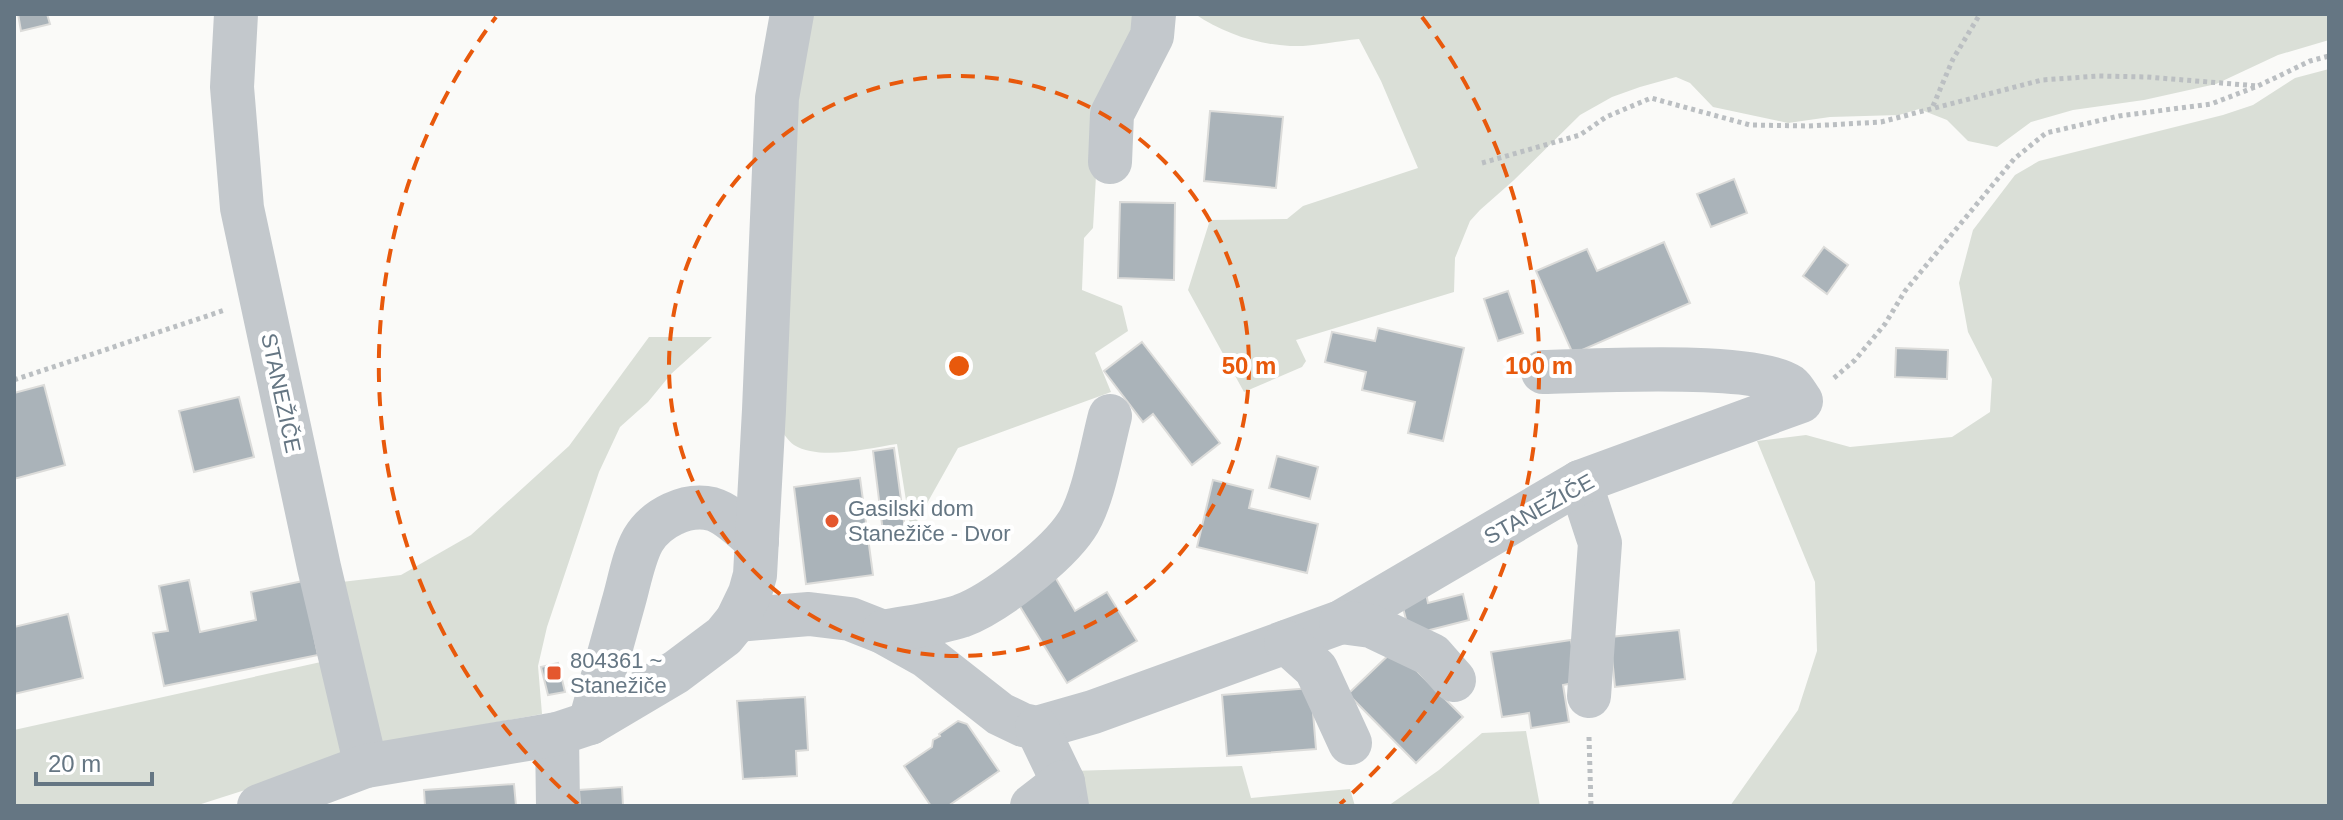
<svg xmlns="http://www.w3.org/2000/svg" width="2343" height="820" font-family="Helvetica,sans-serif">
  <rect width="100%" height="100%" fill="#fafaf8"/>
  <g fill="#dadfd7">
    <path d="M804 14H1144L1100 106 1093 228 1084 238 1082 290 1122 306 1128 331 1095 353 1111 392 958 448 911 532 897 444C869 448 820 461 794 445 788 441 782 431 777 425Z"/>
    <path d="M1195 14H2329V40L2278 55 2216 84 2144 100 2073 110 2031 122 1997 147 1968 141 1947 120 1919 109 1899 115 1830 117 1788 123 1713 107 1690 83 1676 77 1640 87 1612 97 1580 115 1514 180 1480 210 1470 221 1455 258 1454 292 1296 340 1306 361 1302 367 1244 392 1188 290 1210 220 1287 219 1303 206 1418 168 1381 81 1359 39C1337 41 1312 47 1290 46 1255 44 1223 33 1195 14Z"/>
    <path d="M2329 69V806H1730L1798 710 1817 651 1815 582 1757 441 1806 435 1850 447 1952 437 1990 412 1992 379 1968 332 1959 283 1973 230 2015 175 2039 161 2223 115 2253 105 2295 78Z"/>
    <path d="M649 337H712L671 374 648 402 620 427 599 472 547 627 538 666 542 714 384 743 368 723 333 583 401 575 471 535 569 446Z"/>
    <path d="M330 660 345 744 341 756 330 763 195 806H14V730Z"/>
    <path d="M1526 731 1540 806H1388L1439 770 1482 733Z"/>
    <path d="M1242 766 1251 798 1350 789 1355 806H1078L1070 771Z"/>
  </g>
  <g fill="#aab3b9" stroke="#dcdcda" stroke-width="2">
    <path d="M18 14H47L50 24 21 31Z"/>
    <path d="M1210 111 1283 117 1276 188 1204 181Z"/>
    <path d="M1734 179 1747 213 1711 227 1697 194Z"/>
    <path d="M1120 202 1175 203 1174 280 1118 278Z"/>
    <path d="M1664 242 1690 303 1573 354 1536 271 1587 249 1597 271Z"/>
    <path d="M1824 247 1848 265 1827 294 1803 276Z"/>
    <path d="M1508 291 1523 333 1498 341 1484 299Z"/>
    <path d="M1378 328 1464 348 1443 441 1408 433 1415 402 1362 390 1366 372 1325 362 1332 332 1375 341Z"/>
    <path d="M1142 342 1220 443 1192 465 1153 414 1143 422 1104 371Z"/>
    <path d="M1896 348 1948 350 1947 379 1895 377Z"/>
    <path d="M44 385 65 465 14 479V393Z"/>
    <path d="M239 397 254 457 194 472 179 411Z"/>
    <path d="M894 448 905 529 883 532 873 451Z"/>
    <path d="M1277 456 1318 467 1310 499 1269 488Z"/>
    <path d="M860 478 873 575 806 584 794 487Z"/>
    <path d="M1213 480 1253 490 1249 508 1318 524 1307 573 1197 547Z"/>
    <path d="M1055 577 1075 611 1107 592 1137 641 1067 683 1016 600Z"/>
    <path d="M189 580 200 632 256 620 251 592 303 581 318 655 164 686 153 633 168 631 159 586Z"/>
    <path d="M1426 593 1428 603 1463 594 1469 620 1410 635 1401 600Z"/>
    <path d="M68 614 83 678 14 694V627Z"/>
    <path d="M1679 630 1685 679 1615 687 1610 637Z"/>
    <path d="M1571 640 1578 682 1563 685 1569 722 1531 728 1529 713 1502 717 1491 652Z"/>
    <path d="M1395 649 1463 717 1416 763 1348 694Z"/>
    <path d="M558 663 565 692 548 695 541 667Z"/>
    <path d="M1311 688 1316 749 1227 756 1222 695Z"/>
    <path d="M805 697 808 750 796 751 797 776 743 779 737 701Z"/>
    <path d="M958 721 967 724 999 771 948 806H931L904 766 932 747 933 740 940 736 939 734Z"/>
    <path d="M514 784 516 806H425L424 790Z"/>
    <path d="M622 787 623 806H580L579 790Z"/>
  </g>
  <g fill="none" stroke-linecap="round" stroke-linejoin="round">
    <g stroke="#bbbfc2" stroke-width="5" stroke-dasharray="4 4" stroke-linecap="butt">
      <path d="M1933 106 1953 59 1980 14"/>
      <path d="M1482 163 1580 135 1606 117 1651 98 1750 125 1809 126 1881 122 2042 80 2099 76 2147 77 2258 86"/>
      <path d="M1834 378 1855 360 1885 324 1905 291 2014 159 2046 133 2119 116 2211 104 2258 86 2310 61 2329 56"/>
      <path d="M14 380 225 310"/>
      <path d="M1589 737 1591 806"/>
    </g>
    <g stroke="#c3c8cc" stroke-width="44">
      <path d="M236 14 232 87 242 208 319 567 366 766"/>
      <path d="M1110 162 1112 114 1152 36 1154 14"/>
      <path d="M1580 482 1600 543 1589 696"/>
      <path d="M737 620 809 614 850 619 883 632 926 656 1000 714 1023 725 1037 728 1093 712 1341 622 1580 482 1801 401C1798 397 1794 389 1790 386 1755 361 1592 371 1543 372"/>
      <path d="M1341 622 1371 626 1432 655 1454 680"/>
      <path d="M883 632C908 627 937 624 961 616 994 604 1056 556 1076 526 1093 502 1102 446 1110 416"/>
      <path d="M1286 642 1316 669 1350 743"/>
      <path d="M590 723C601 683 612 644 623 604 629 584 633 558 643 540 656 518 686 503 712 509 729 514 744 531 757 541"/>
      <path d="M1037 728 1063 782 1067 806"/>
      <path d="M557 734 558 806"/>
      <path d="M259 806 366 766 557 734 590 723 676 672 724 636 737 620 750 593 755 575 764 410 777 98 792 14"/>
      <path d="M1032 806 1063 782"/>
    </g>
  </g>
  <g fill="none" stroke="#e8590c" stroke-width="4" stroke-dasharray="14 10">
    <circle cx="959" cy="366" r="290"/>
    <path d="M578 804A580 580 0 0 1 496 17M1422 17A580 580 0 0 1 1340 804"/>
  </g>
  <g fill="#e4572e" stroke="#fff" stroke-width="3">
    <circle cx="832" cy="521" r="8"/>
    <rect x="546" y="665" width="16" height="16" rx="4"/>
  </g>
  <g text-anchor="middle" dominant-baseline="central" stroke-width="8" stroke-linejoin="round" paint-order="stroke">
    <g font-size="22" fill="#657683" stroke="#fff">
      <text transform="translate(281 393) rotate(78)">STANEŽIČE</text>
      <text transform="translate(1539 509) rotate(-29)">STANEŽIČE</text>
    </g>
    <g font-size="22" fill="#657683" stroke="#fff" text-anchor="start">
      <text x="848" y="508">Gasilski dom<tspan x="848" dy="25">Stanežiče - Dvor</tspan></text>
      <text x="570" y="660">804361 ~<tspan x="570" dy="25">Stanežiče</tspan></text>
    </g>
  </g>
  <circle cx="959" cy="366" r="12" fill="#e8590c" stroke="#fff" stroke-width="4"/>
  <g font-size="24" text-anchor="middle" font-weight="bold" fill="#e8590c" stroke="#fff" stroke-width="8" stroke-linejoin="round" paint-order="stroke">
    <text x="1249" y="374">50 m</text>
    <text x="1539" y="374">100 m</text>
  </g>
  <rect width="2343" height="820" fill="none" stroke="#657683" stroke-width="32"/>
  <path d="M36 772v12h116v-12" fill="none" stroke="#657683" stroke-width="4"/>
  <text x="48" y="772" font-size="24" fill="#657683" stroke="#ffffff" stroke-width="6" paint-order="stroke">20 m</text>
</svg>
